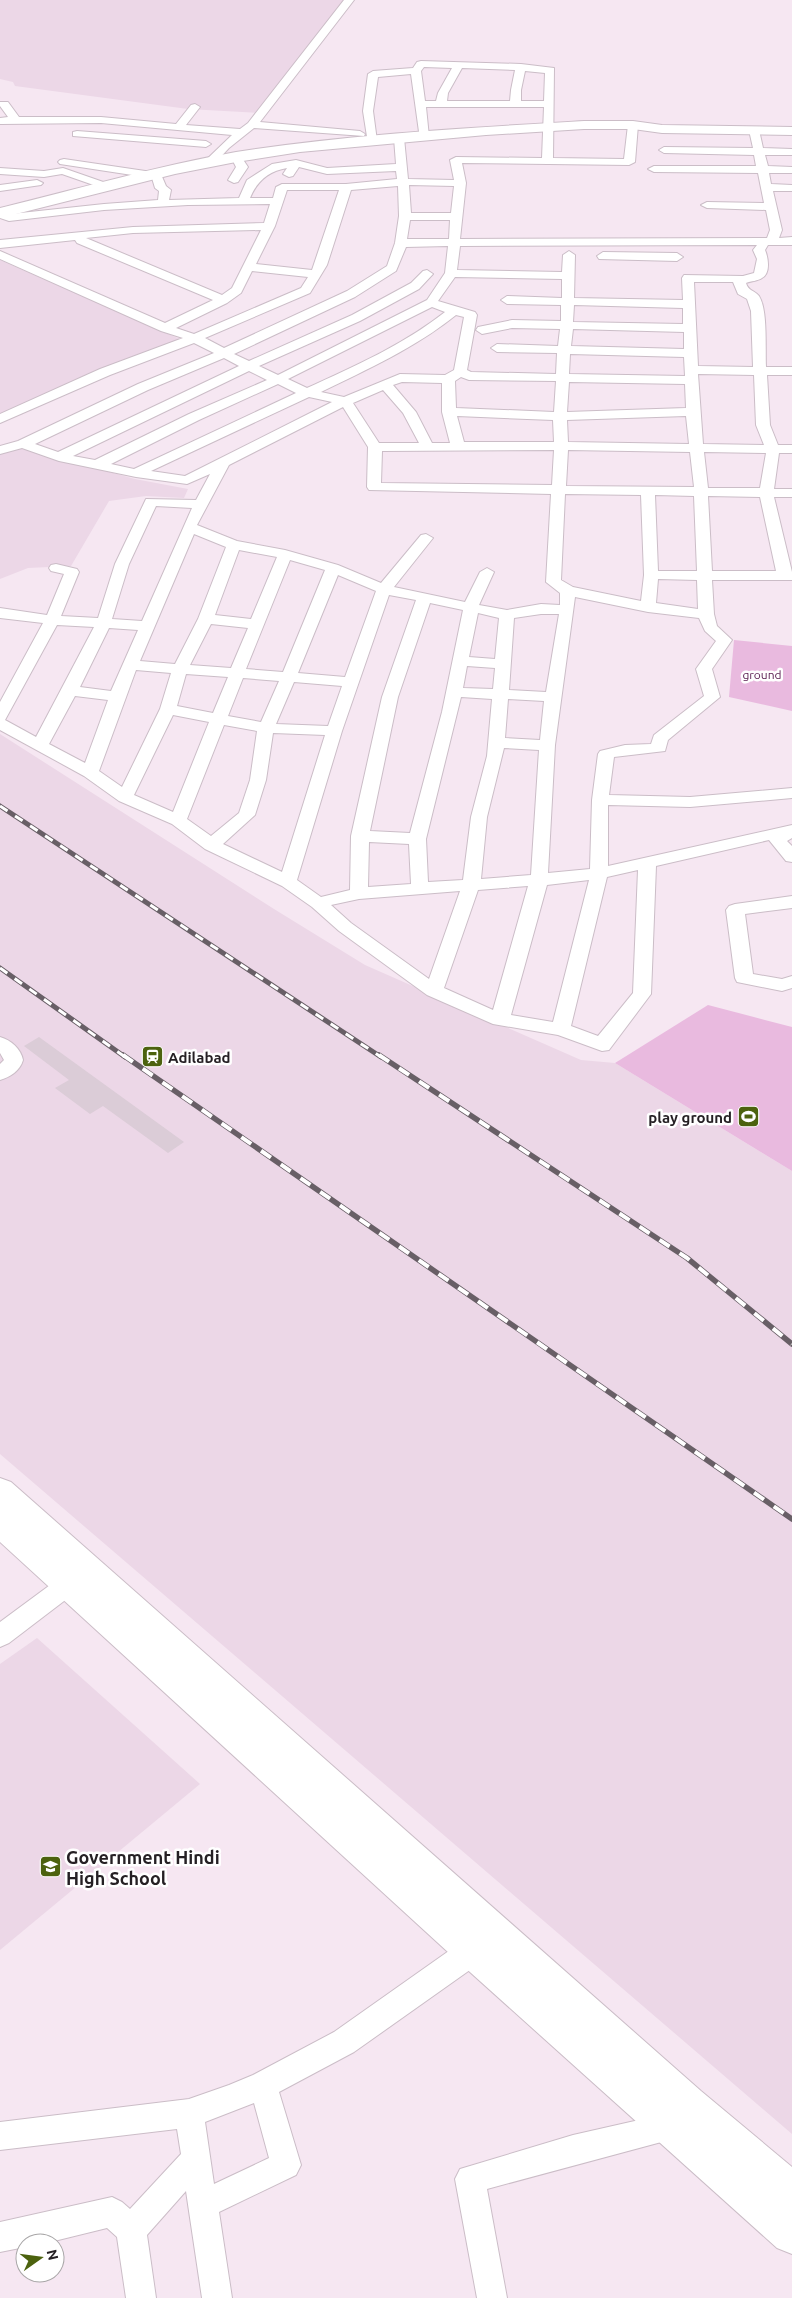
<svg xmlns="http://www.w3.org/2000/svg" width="792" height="2298" font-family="Ubuntu,sans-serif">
  <rect width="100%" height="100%" fill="#f6e7f2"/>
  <g fill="#ecd7e7">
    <path d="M0 0H344L317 45 261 113 188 109 15 86 13 82 0 79Z"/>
    <path d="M0 260 182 340 0 420Z"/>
    <path d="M6 446 37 452 135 479 188 489 184 498 146 496 109 501 71 566 28 568 0 579V448Z"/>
    <path d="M0 734 274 909 365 965 581 1060 615 1063 792 1171V2134L0 1454Z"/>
    <path d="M37 1638 200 1784 0 1950V1664Z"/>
  </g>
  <g fill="#e9badf">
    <path d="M734 640 792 646V711L729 697Z"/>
    <path d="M708 1005 792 1027V1171L615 1063Z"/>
  </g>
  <path fill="#dbccd7" d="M39 1037 184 1142 168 1153 103 1106 90 1114 55 1088 69 1080 24 1046Z"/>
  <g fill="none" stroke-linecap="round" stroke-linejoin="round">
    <defs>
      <g id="street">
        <path d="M344 0H354L260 122 360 131 365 134 364 136 254 128 229 148 214 164H206L204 162 206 160 232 135 101 123 0 124V118L8 117 0 106V102H8L19 117H101L176 124 191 105 195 104 200 107 186 125 240 129 248 123Z"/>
        <path d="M421 61 521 64 554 68 553 158 624 159 628 125 633 122 638 125 635 162 629 165 462 163 466 183 460 239 767 238 770 230 766 210 707 208 701 205 707 202 764 203 758 173 654 172 648 169 654 166H756L754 155 664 153 659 150 664 147 753 148 749 130 754 127 759 130 763 148 792 149V155H765L768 166 792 167V173H769L771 184 792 185V191H773L782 230 779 238 792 237V245H768L765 250C768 257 771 273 762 278 758 281 751 281 746 283 748 291 754 290 759 296 768 310 765 349 766 367H792V375H767L770 425 778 445H792V453H779L774 489H792V497H774L792 572V580H712L714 614 717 626 732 640 712 669 720 697 668 740 665 751 614 757 609 795 690 797 792 788V798L690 807 608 805V866L792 825V838L787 841 792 846V862L786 861 769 840 656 866 651 994 609 1050 602 1051 558 1035 493 1024 427 995 339 931 312 907 282 886 205 849 172 824 119 801 84 776 0 730V702L43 623 0 618V608L47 615 64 574 51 571 49 568 51 565 56 564 77 569 79 572 61 616 98 618 115 564 146 499 196 500 210 474 187 484 136 477 59 461 22 448 0 454V446L18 441 138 384 214 353 194 343 110 375 0 423V414L100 369 183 338 161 331 0 259V251L165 323 213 300 77 243 75 240 0 248V240L133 227 264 223 270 204 188 205 104 210 9 221 0 218V210L11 214 104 204 158 200 159 191 155 188 152 178 60 164 58 162 60 160 64 159 152 172H160L166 186 171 190 169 200 239 198 247 180 272 164 296 160 327 168 396 164 394 138 399 135 404 138 408 179 454 180 450 160 456 157 542 158 544 107H426L429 137 428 139H420L411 74 378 77 373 111 377 141 376 143H368L363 111 368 74 373 71 413 68 417 62ZM424 67 452 68 438 93 436 101H425L421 71ZM462 68 515 70 511 90 510 101H447L448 93ZM525 71 545 73 544 101H521V90ZM299 167 327 174 396 171 397 179 346 184H282L276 187 273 198H250C257 181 269 171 287 168L283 174 289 177 293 176ZM409 185 454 186 451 213H411ZM398 186 399 216 395 243 387 266 347 291 224 348 205 338 310 293 327 265 351 190ZM287 190H339L312 270 256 264 275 226ZM410 220H450L449 239H407ZM261 230 232 288 222 295 86 238 133 233ZM757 245 753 250 757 259 754 273 743 276 684 275 682 278 683 300 574 298 575 255 569 251 563 255 562 272 457 270 460 246ZM448 246 445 273 427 300 278 375 259 366 360 321 419 289 433 274 427 270 423 271 411 283 352 315 249 361 234 354 355 297 396 271 406 247ZM252 271 308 277 301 288 194 334 176 328 227 303 241 293ZM455 277 562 279V298L507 296 501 300 507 304 561 305V321L512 320 478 327 476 330 482 334 512 328 560 329 558 346 497 344 491 348 497 352 557 353 556 374 471 372 467 370 477 315 475 312 438 301ZM694 282H733L738 294 747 299 751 311 753 367 698 366ZM574 305 683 308V324L573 322ZM432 307 445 312C403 345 355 366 307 388L288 379ZM456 315 464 317 454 370 445 375 400 374 344 397 321 392C368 369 415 348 456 315ZM573 329 684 332V349L571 346ZM570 354 684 357 685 376 569 374ZM224 358 239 366 58 452 35 444 148 390ZM249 371 267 380 189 414 95 460 73 456ZM698 374 754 375 756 425 764 445 703 444ZM461 377 469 380 556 381 554 412 456 408 455 381ZM402 382 442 383V412L450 443H432L416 412 393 385ZM569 382 685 384 686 408 567 412ZM278 384 296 393 134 469 111 464 199 420ZM383 390 403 413 419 443H379L353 403ZM309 397 332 402 185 476 151 471ZM343 407 368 447 367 487 369 490 551 494 546 582 560 593V605L541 604 507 610 479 605 494 572 487 568 480 572 465 602 394 587 433 538 426 534 421 535 381 583 338 565 285 550 237 541 197 525 229 465ZM457 416 553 420 554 442H464ZM686 416 689 444 568 442 567 420ZM554 450 552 485 381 483 382 451ZM568 450 690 452 694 487 566 486ZM704 452 766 453 760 488H708ZM565 494 641 495 644 575 641 601 573 587 561 580ZM655 495 694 496 697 571H658ZM708 496 760 497 776 571H712ZM156 506 192 508 142 621 112 619 129 564ZM194 534 226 547 198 619 175 664 140 661ZM239 550 277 557 251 619 215 615ZM290 560 325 570 283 672 246 669ZM338 575 376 591 345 677 298 673ZM658 579 697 580 698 609 656 603ZM389 595 416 600 382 697 351 836 350 890 321 897 297 880 342 731ZM575 597 648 612 699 618 705 631 716 641 696 669 704 696 654 735 651 744 625 745 600 751 598 754 592 800 590 869 548 873 555 745ZM430 603 463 610 442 712 410 833 370 831 398 697ZM478 613 499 618 495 659 469 657ZM541 614H559L546 692 509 690 514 618ZM211 624 248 628 231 668 190 665ZM57 625 94 627 36 737 5 720ZM109 628 138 630 111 691 80 687ZM467 666 495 668 493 689 463 688ZM136 670 171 673 160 709 122 787 99 771ZM186 674 228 677 213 713 177 706ZM243 678 279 681 261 722 228 716ZM294 682 342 686 328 726 276 724ZM75 696 108 700 85 763 49 744ZM461 697 492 699 487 756 471 817 463 880 428 882 426 839ZM508 699 544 701 540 740 505 738ZM173 715 209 722 173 812 134 795ZM224 725 257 731 250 780 239 813 211 836 187 819ZM273 733 325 735 282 872 223 844 255 815 266 780ZM504 748 539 750 531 875 481 879 487 817ZM369 842 409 844 411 884 368 887ZM638 870 633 993 598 1036 571 1026 607 877ZM589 880 553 1022 511 1015 547 885ZM528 886 493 1010 444 988 478 890ZM460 891 429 979 351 923 331 905 359 899Z"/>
        <path d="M77 131 206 141 211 144 206 147 73 136V132Z"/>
        <path d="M236 154 240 155 248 167 238 182 234 183 228 180 236 167 231 157Z"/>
        <path d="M0 168 44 171 63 168 109 184 111 186 105 189 62 174 44 177 0 174Z"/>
        <path d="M37 180 43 183 41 185 0 191V185Z"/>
        <path d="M603 252 677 253 683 257 677 261 599 259 597 256Z"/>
        <path d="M792 896V908L745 914 753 974 782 979 792 976V988L782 991 737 982 735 978 726 910 729 906 735 904Z"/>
        <path d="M0 1037C11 1040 21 1049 23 1060 20 1071 10 1077 0 1080V1064L4 1060 0 1053Z"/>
        <path d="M77 1568 85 1571 89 1578 85 1585 9 1643 0 1647V1622L69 1571Z"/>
        <path d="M480 1932 490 1936 494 1945 490 1954 484 1960 354 2052 279 2092 301 2165 296 2175 219 2212 232 2298H202L186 2191 147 2235 156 2298H126L117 2237 107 2228 46 2243H25V2247L0 2252V2222L112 2197 122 2202 130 2209 181 2154 177 2129 0 2150V2122L189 2099 229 2085 253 2075 334 2032 470 1936ZM254 2103 269 2158 214 2184 205 2122Z"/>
        <path d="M670 2113 680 2117 684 2127 680 2137 487 2189 507 2298H477L455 2179 460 2169 573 2135Z"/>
      </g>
      <path id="secondary" d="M584 121H633L662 125 792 127V135L662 133 633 129H584L486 135 300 152 236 162 175 174 0 218V208C78 189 157 166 236 152 351 134 468 128 584 121Z"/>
      <path id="primary" d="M0 1478 11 1482 701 2091 792 2167V2254L777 2248 461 1964 0 1542Z"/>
    </defs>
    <use href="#street" stroke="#cbbdc7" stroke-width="2"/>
    <use href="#secondary" stroke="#cbbdc7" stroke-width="2"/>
    <use href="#primary" stroke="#cbbdc7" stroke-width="2"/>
    <use href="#street" fill="#fff" fill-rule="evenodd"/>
    <use href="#secondary" fill="#fff" fill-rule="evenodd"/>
    <use href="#primary" fill="#fff" fill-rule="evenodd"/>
    <defs>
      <g id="rail-far1">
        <path d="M0 806 381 1057"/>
        <path d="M0 968 125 1057"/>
      </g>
      <g id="rail">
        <path d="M123 1055 792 1519"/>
        <path d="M379 1055 687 1258 792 1344"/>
      </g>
    </defs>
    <use href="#rail-far1" stroke="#685f66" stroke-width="5"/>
    <use href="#rail" stroke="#685f66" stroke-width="5.5"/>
    <use href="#rail-far1" stroke="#fff" stroke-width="3" stroke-dasharray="9" stroke-linecap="butt"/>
    <use href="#rail" stroke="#fff" stroke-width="4" stroke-dasharray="12" stroke-linecap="butt"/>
  </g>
  <defs>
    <symbol id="station-square" viewBox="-11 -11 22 22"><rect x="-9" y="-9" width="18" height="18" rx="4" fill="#4c620e" stroke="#fff"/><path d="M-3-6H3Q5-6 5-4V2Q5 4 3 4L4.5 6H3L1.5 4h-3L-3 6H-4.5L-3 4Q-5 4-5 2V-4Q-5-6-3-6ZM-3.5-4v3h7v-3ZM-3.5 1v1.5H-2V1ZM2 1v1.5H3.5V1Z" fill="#fff"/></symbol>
    <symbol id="stadium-square" viewBox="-11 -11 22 22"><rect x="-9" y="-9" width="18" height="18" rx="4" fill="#4c620e" stroke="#fff"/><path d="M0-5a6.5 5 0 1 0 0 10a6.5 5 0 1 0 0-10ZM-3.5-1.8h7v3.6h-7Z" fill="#fff"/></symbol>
    <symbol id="school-square" viewBox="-11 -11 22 22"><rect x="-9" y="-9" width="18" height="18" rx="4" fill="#4c620e" stroke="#fff"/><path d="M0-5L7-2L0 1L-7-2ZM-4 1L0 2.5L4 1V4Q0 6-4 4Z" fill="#fff"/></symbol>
  </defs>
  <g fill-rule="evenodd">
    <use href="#station-square" x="140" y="1044" width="25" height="25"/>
    <use href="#stadium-square" x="736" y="1104" width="25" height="25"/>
    <use href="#school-square" x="38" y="1854" width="25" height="25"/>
  </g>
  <g text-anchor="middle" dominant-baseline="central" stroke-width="5" stroke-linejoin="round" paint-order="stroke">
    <g font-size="12" fill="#56194d" stroke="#fff">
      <text x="762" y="674">ground</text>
    </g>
    <g font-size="15" font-weight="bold" fill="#252024" stroke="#fff" text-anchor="start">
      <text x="168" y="1057">Adilabad</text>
      <text x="732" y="1117" text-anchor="end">play ground</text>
    </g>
    <g font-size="18" font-weight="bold" fill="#252024" stroke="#fff" text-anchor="start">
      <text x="66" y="1857">Government Hindi<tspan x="66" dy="21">High School</tspan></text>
    </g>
  </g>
  <g transform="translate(40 2258) rotate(76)"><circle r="24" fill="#ffffff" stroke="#a8a6a7"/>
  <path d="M0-4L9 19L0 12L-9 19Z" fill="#4c620e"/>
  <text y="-8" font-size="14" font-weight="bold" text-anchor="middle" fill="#252024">N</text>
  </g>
</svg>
